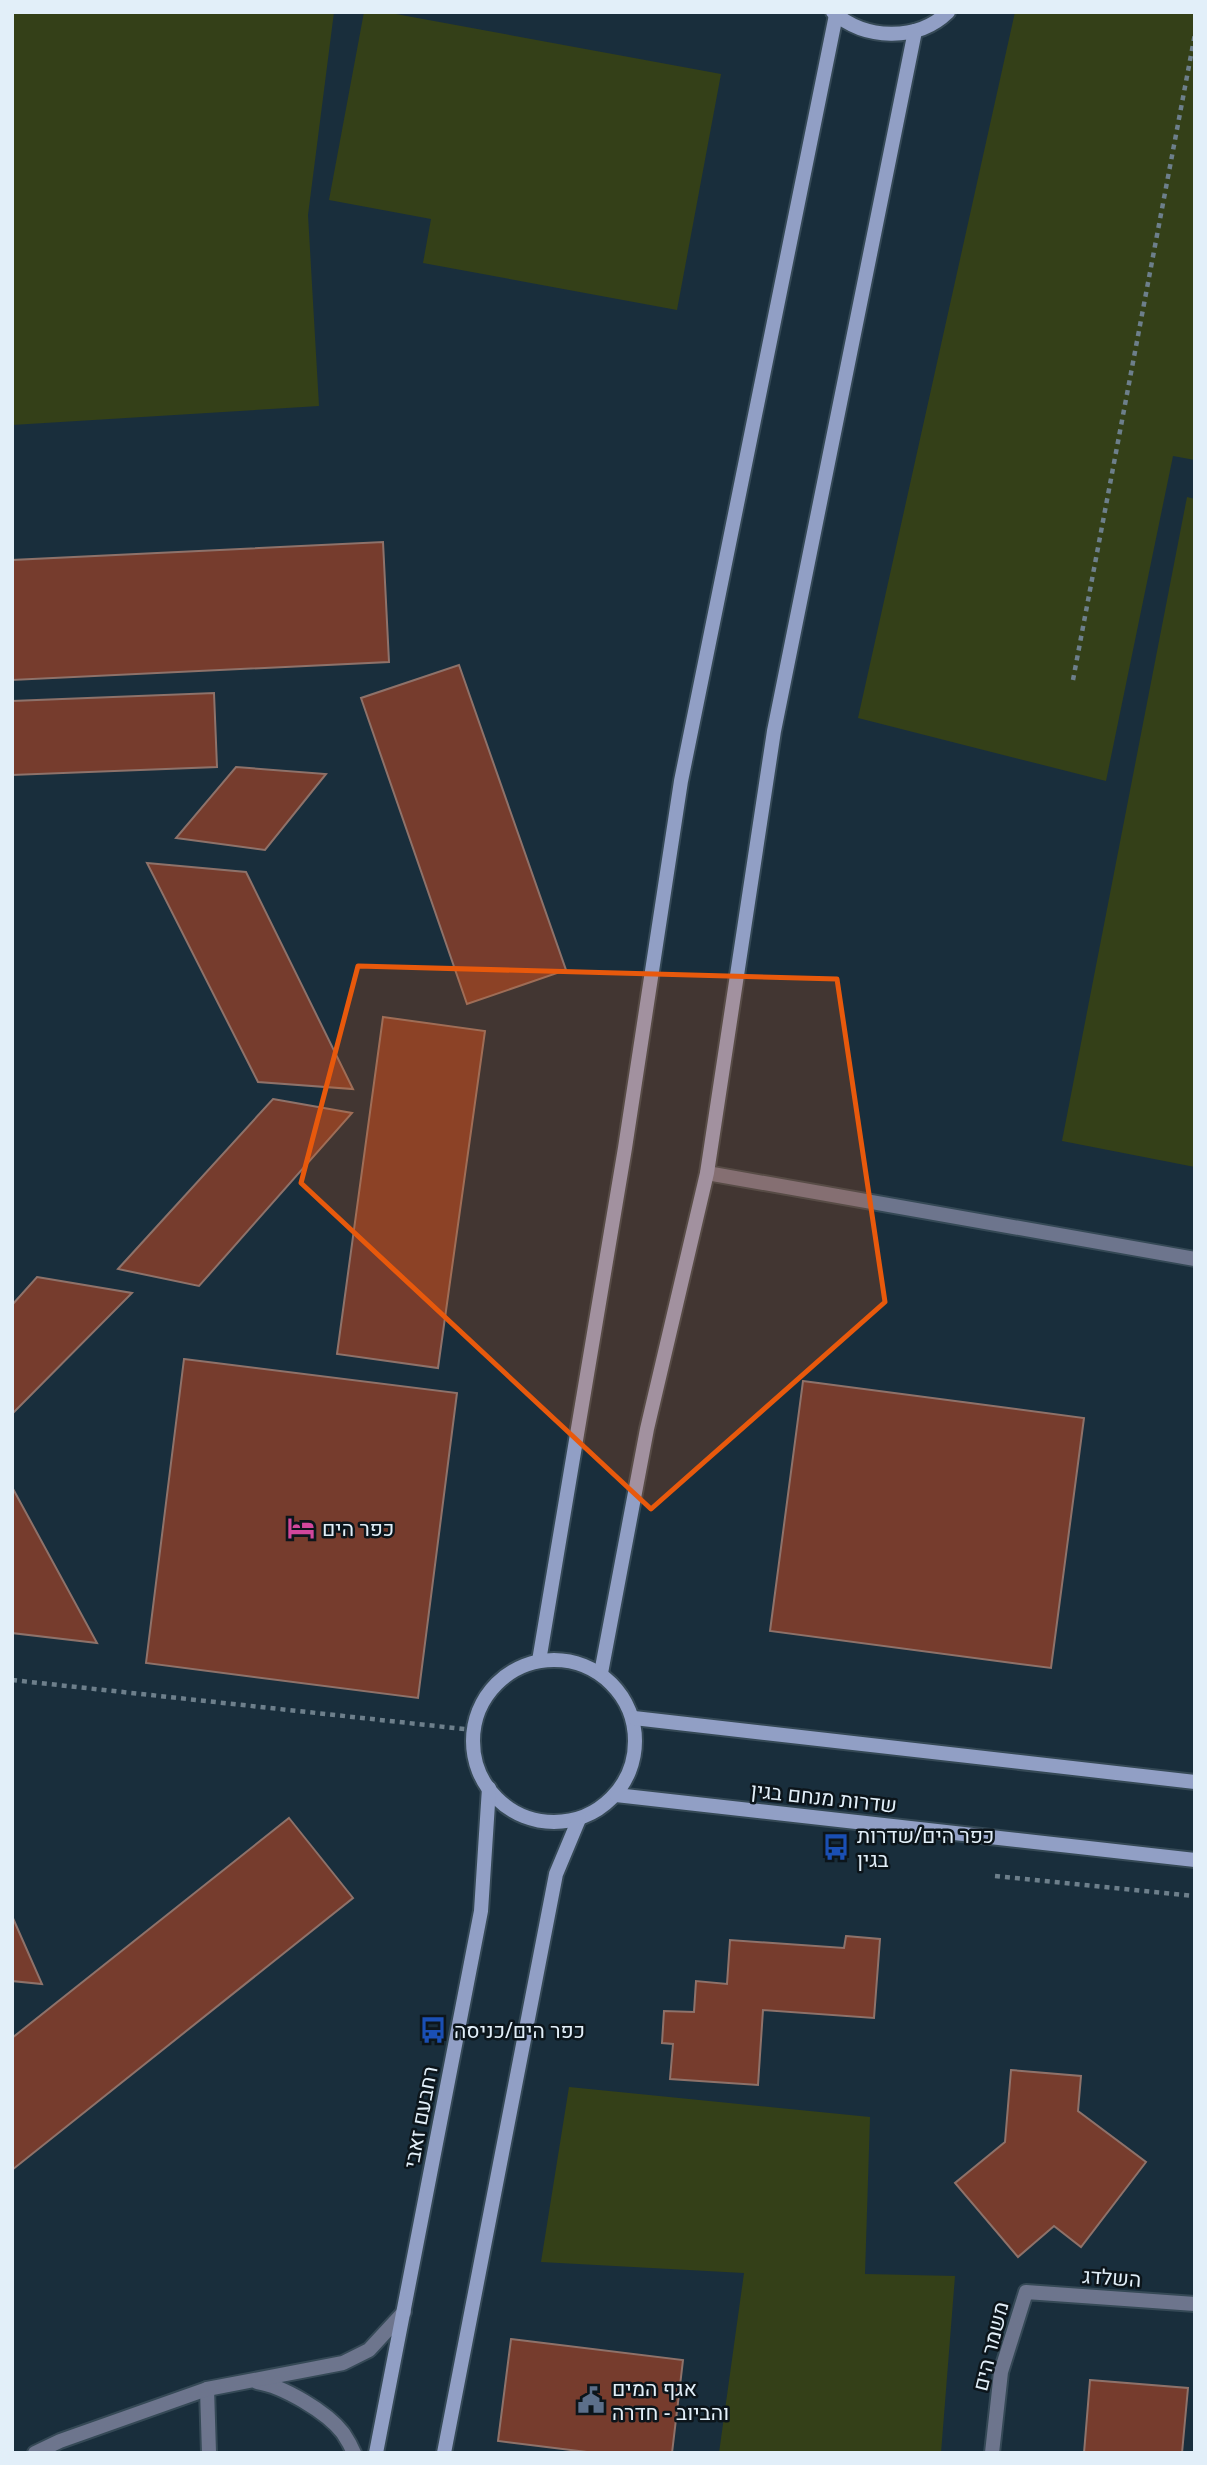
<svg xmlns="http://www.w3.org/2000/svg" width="1207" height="2465" font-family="'Noto Sans',Heebo,sans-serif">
  <rect width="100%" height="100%" fill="#192e3c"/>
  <g fill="#344018">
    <path d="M12 12H334L308 215 319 406 12 425Z"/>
    <path d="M364 12H385L721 74 677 310 423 263 431 219 329 200Z"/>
    <path d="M1015 12H1195V460L1173 456 1106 781 858 718Z"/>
    <path d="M1187 497 1195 499V1167L1062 1141Z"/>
    <path d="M569 2087 870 2117 865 2274 955 2276 941 2453H719L744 2273 541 2262Z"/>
  </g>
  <g fill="#763c2d" stroke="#8e726a" stroke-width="2">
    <path d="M383 542 389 662 12 680V560Z"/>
    <path d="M459 665 566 970 467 1004 361 698Z"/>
    <path d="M214 693 217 767 12 775V701Z"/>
    <path d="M236 767 326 774 265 850 176 838Z"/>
    <path d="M147 863 246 872 353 1089 258 1082Z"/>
    <path d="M383 1017 485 1031 438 1368 337 1354Z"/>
    <path d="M273 1099 352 1113 199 1286 118 1269Z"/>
    <path d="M37 1277 132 1293 12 1414V1305Z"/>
    <path d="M184 1359 457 1393 418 1698 146 1663Z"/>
    <path d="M803 1381 1084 1418 1051 1668 770 1631Z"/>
    <path d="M12 1487 97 1643 12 1633Z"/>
    <path d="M289 1818 353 1898 12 2170V2038Z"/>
    <path d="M12 1916 42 1984 12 1981Z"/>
    <path d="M846 1936 880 1939 874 2018 763 2010 758 2085 670 2079 673 2044 662 2043 664 2011 694 2012 696 1981 727 1984 730 1940 844 1948Z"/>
    <path d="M1011 2070 1081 2076 1078 2111 1146 2162 1081 2247 1054 2226 1018 2257 955 2183 1005 2142Z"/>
    <path d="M511 2339 683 2360 672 2453H595L498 2441Z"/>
    <path d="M1090 2380 1188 2388 1182 2453H1084Z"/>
  </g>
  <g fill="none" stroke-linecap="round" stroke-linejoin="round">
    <defs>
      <g id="lane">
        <path d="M257 2382C283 2386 327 2412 343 2433 347 2439 351 2446 354 2453"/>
        <path d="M207 2389 209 2453"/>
        <path d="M35 2453 60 2441 207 2389 343 2363 369 2350 404 2312"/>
      </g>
      <g id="street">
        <path d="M707 1173 1195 1259"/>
        <path d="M992 2453 1001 2372 1026 2292 1195 2304"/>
      </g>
      <g id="secondary">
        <path d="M833 12C865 40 917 42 948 12"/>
        <circle cx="554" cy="1741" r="81"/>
        <path d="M539 1661 625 1148 681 781 836 15"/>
        <path d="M601 1673 647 1429 707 1173 774 731 915 31"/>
        <path d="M634 1718 1195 1782"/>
        <path d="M616 1795 1195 1860"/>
        <path d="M376 2453 481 1911 489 1788"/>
        <path d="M444 2453 556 1874 579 1819"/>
      </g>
    </defs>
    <use href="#lane" stroke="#354956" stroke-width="18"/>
    <use href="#street" stroke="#354956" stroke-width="18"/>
    <use href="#secondary" stroke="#354956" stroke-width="18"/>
    <g stroke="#6d7f8b" stroke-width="4.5" stroke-dasharray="5 5" stroke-linecap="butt">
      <path d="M1073 680 1195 34"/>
      <path d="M12 1680 473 1730"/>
      <path d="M995 1876 1195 1896"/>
    </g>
    <use href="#lane" stroke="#6d758d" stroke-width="14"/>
    <use href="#street" stroke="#6d758d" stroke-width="14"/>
    <use href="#secondary" stroke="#919fc5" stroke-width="14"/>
  </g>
  <path fill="#e8590c" fill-opacity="0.2" stroke="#e8590c" stroke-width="5" stroke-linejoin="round" d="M358 966 837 979 885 1302 651 1509 301 1183Z"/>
  <defs>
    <symbol id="hotel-bare" viewBox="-9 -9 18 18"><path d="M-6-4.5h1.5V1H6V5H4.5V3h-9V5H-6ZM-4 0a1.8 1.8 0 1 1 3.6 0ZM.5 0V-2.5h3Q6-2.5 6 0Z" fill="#d1479c" stroke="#0c151b" stroke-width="2.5" paint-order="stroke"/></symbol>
    <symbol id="bus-bare" viewBox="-9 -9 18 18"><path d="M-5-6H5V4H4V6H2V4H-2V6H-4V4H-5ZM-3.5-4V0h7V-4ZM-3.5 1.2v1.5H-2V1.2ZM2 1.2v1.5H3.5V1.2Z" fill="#1a4fb4" stroke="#0c151b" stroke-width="2.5" paint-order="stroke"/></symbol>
    <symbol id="civic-bare" viewBox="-9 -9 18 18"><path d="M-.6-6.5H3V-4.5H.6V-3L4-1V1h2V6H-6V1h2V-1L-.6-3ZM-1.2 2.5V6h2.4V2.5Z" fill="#5c6f8a" stroke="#0c151b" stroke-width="2.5" paint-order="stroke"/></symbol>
  </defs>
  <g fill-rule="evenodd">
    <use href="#hotel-bare" x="282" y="1509" width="38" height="38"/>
    <use href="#bus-bare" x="817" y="1828" width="38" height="38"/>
    <use href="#bus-bare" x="414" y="2011" width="38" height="38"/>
    <use href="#civic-bare" x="572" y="2381" width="38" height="38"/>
  </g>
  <g text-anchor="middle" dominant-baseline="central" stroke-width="5" stroke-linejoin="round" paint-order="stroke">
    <g font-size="21" fill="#e2eff9" stroke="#0c151b" text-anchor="start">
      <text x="322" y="1528">כפר הים</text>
      <text x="857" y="1835">כפר הים/שדרות<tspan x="857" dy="24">בגין</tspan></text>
      <text x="454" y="2030">כפר הים/כניסה</text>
      <text x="612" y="2388">אגף המים<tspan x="612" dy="24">והביוב - חדרה</tspan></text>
    </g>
    <g font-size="21" fill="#e2eff9" stroke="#0c151b">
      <text transform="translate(824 1797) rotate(6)">שדרות מנחם בגין</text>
      <text transform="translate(420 2117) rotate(-79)">רחבעם זאבי</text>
      <text transform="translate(1112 2277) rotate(4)">השלדג</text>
      <text transform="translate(990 2346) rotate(-76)">משמר הים</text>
    </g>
  </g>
  <rect width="1207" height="2465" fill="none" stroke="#e2eff9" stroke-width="28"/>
</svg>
